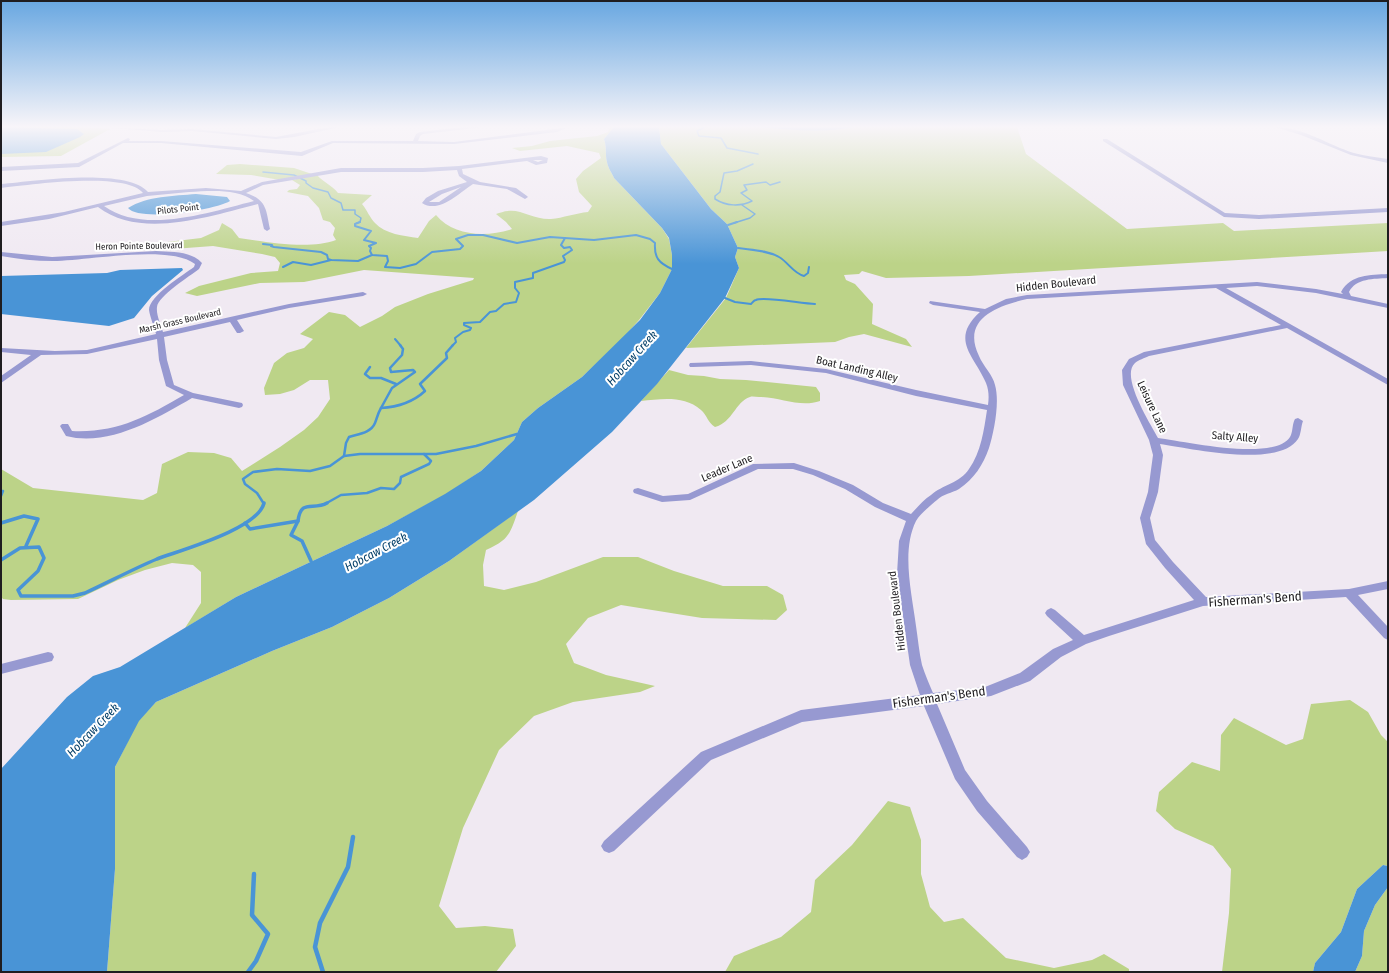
<svg xmlns="http://www.w3.org/2000/svg" width="1389" height="973" font-family="'Fira Sans Condensed',sans-serif">
  <rect width="100%" height="100%" fill="#f0e9f2"/>
  <g fill="#bcd388">
    <path d="M1 127H85L110 129 61 156 1 157Z"/>
    <path d="M610 127H614L604 139C607 147 605 155 607 162 608 168 612 173 614 178L662 228 669 239 672 255V269L660 293 639 320 624 337 582 377 538 408 522 422 514 440 481 471 445 495 387 526 236 597 185 628 201 603V572L193 565 172 563 145 570 118 580 78 599 11 600 3 599 1 597V469L33 488 143 500 157 493 162 464 188 452 214 453 231 458 242 471 280 447 304 430 318 417 330 399 328 380H310L294 390 280 394 265 395 264 388 274 363 287 353 304 348 313 339 300 334 329 312 345 315 360 327 382 316 395 307 428 294 473 280 474 278 364 270 304 282 260 283 197 296 185 293 199 286 251 273 278 271 280 263 275 257 262 254 213 246 173 249 152 247 151 244 201 238 219 230 222 223 232 229 239 238C268 242 309 250 336 240L333 235 335 228 330 222 323 220 319 208 308 196 287 192 289 190 297 189 300 185 292 180 317 175C324 183 332 185 338 193L372 195 362 204C367 210 370 218 375 223 385 234 404 236 418 238L429 221 436 215C454 237 488 237 512 229L506 222 496 214C500 213 504 211 508 211 521 209 535 220 551 219 563 218 576 213 588 212L592 206 579 192 576 179 583 171 601 158 599 153 567 146 520 151 512 148 532 146 550 141 597 136 608 132Z"/>
    <path d="M659 127C693 127 727 126 760 127 792 129 823 133 855 127H1017L1026 154 1127 229 1223 223 1234 231 1388 223V251L969 276 886 278 862 271 859 274 844 275 846 280 855 284 873 304 872 324 906 339 912 347 864 334 849 337 835 342 686 348 726 298 739 268 735 257 738 248 727 224 711 209 661 144Z"/>
    <path d="M240 164 294 168 312 174 280 180 251 175 216 174 227 165Z"/>
    <path d="M669 370 688 375 704 376 720 379 746 380 816 387 820 393V401C800 408 780 397 759 397 756 397 752 396 750 397 735 402 733 422 715 427 708 423 707 415 701 410 684 395 661 399 641 401Z"/>
    <path d="M518 511C510 534 509 540 486 550L483 565 484 586 504 590 536 582 603 557H638L674 571 723 586H767L783 595 787 610 776 620 702 618 621 605 588 618 566 644 574 663 606 675 655 686 640 692 573 702 534 716 499 750 463 828 439 906 456 928 485 926 513 929 516 946 496 972H107L115 869V767L138 721 156 702 272 651 332 627 389 598 449 561Z"/>
    <path d="M1350 700 1368 712 1381 735 1388 742V866L1383 865 1357 889 1341 932 1315 963 1313 972H1222L1229 913 1231 869 1213 846 1175 829 1156 811 1159 792 1192 762 1220 771 1221 735 1234 718 1286 745 1303 739 1311 704Z"/>
    <path d="M888 801 910 807 921 840V874L930 907 944 922 963 918 1006 958 1054 968 1092 960 1104 954 1129 969V972H725L734 956 781 937 811 912 815 880 852 845Z"/>
    <path d="M1388 887V972H1355L1362 956 1364 931 1375 905Z"/>
  </g>
  <g fill="#4994d6">
    <path d="M1 127 77 129 84 134 80 137 46 152 1 154Z"/>
    <path d="M614 127H659L661 144 711 209 727 224 738 248 735 257 739 268 725 298 657 384 612 432 534 500 449 561 389 598 332 627 272 651 156 702 139 721 115 767V869L107 972H1V769L67 697 93 676 120 667 236 597 387 526 445 494 481 471 514 440 522 422 538 408 582 377 640 320 660 293 672 269V255L669 238 662 228 614 178C612 173 608 168 607 162 605 155 607 147 604 139Z"/>
    <path d="M760 127H855C824 133 792 130 760 127Z"/>
    <path d="M196 194 227 197 230 201C215 210 139 222 128 208 147 196 174 196 196 194Z"/>
    <path d="M182 268 183 270 152 296 134 318 109 326 1 314V276L107 273 120 270Z"/>
    <path d="M1383 865 1388 866V887L1375 905 1364 931 1362 956 1355 972H1313L1315 963 1341 932 1357 889Z"/>
  </g>
  <g fill="none" stroke-linecap="round" stroke-linejoin="round">
    <g stroke="#4994d6" stroke-width="1.5">
      <path d="M705 127 697 131 699 136 721 138 727 148 758 154"/>
      <path d="M753 164 737 171 724 173 720 192 715 196V199C726 206 740 207 752 201L741 193 747 190 744 185 766 182 770 185 780 182"/>
      <path d="M263 172 294 175 306 181V183L313 188 328 192 331 198 341 203 343 210H355V214L361 218 360 222 357 223"/>
      <path d="M734 223 750 218 755 214 742 205"/>
    </g>
    <g stroke="#4994d6" stroke-width="2">
      <path d="M360 222 355 224V226L371 231 364 240 376 243 369 246 371 248 370 251 372 255 387 256 388 261 385 267 400 268 416 264 432 252 460 249 463 246 456 239 468 235H483L517 243 550 237 594 240 636 235 650 239 655 243C654 258 659 263 672 269"/>
      <path d="M728 225 737 222"/>
      <path d="M263 244 272 245 271 246 274 247 321 252 327 255 328 259 331 260 358 261 372 255"/>
      <path d="M738 248C751 250 767 250 779 257 788 262 793 273 804 276L808 273 809 267"/>
      <path d="M283 267 293 262 311 265 331 260"/>
      <path d="M725 298 735 302 751 304C752 303 754 300 756 300 764 296 803 304 815 304"/>
      <path d="M395 339 401 346"/>
      <path d="M452 346 456 342 455 338 463 332 470 330 471 328 464 325V323L480 322 490 312 496 311 504 304 516 302 519 293 515 288V282L533 278V273L564 262 565 260 563 256 572 250 570 247 564 248 561 245 565 238"/>
    </g>
    <g stroke="#4994d6" stroke-width="2.5">
      <path d="M370 367 365 374 370 378H381L396 384"/>
      <path d="M381 408 392 388 415 372 413 370 391 372 390 368 402 355 403 349 400 345"/>
      <path d="M344 456 346 443 349 437C358 434 371 433 375 423 377 418 378 413 381 408 398 407 412 403 425 391L420 384 447 358 446 353 453 345"/>
      <path d="M1 491H3L1 496"/>
      <path d="M264 504 257 493 245 484 243 479 253 472 277 469 310 471 330 466 344 456 360 454H436L476 446 517 434"/>
      <path d="M325 504 341 495 367 493 381 488 394 489 400 483 401 477 429 464 431 461 424 454"/>
    </g>
    <g stroke="#4994d6" stroke-width="3.5">
      <path d="M298 521 291 535 302 541 311 561"/>
      <path d="M1 523 24 516 38 519 26 546"/>
      <path d="M245 523 250 529 298 521C301 498 313 511 327 503"/>
      <path d="M1 560 20 548 39 547 44 558 38 571 18 590 21 596H73L85 593C109 582 133 569 157 559 181 550 258 529 264 503"/>
    </g>
    <g stroke="#4994d6" stroke-width="4.5">
      <path d="M248 972 256 961 268 934 252 915 254 874"/>
      <path d="M323 972 315 947 320 923 348 867 353 837"/>
    </g>
    <g fill="#9799d1" fill-rule="evenodd">
      <path d="M102 127 162 130 192 129 276 137 329 127H340L294 137 276 139 192 131 162 132Z"/>
      <path d="M463 127H484L423 134 420 136 418 141 454 142 569 127 557 132 454 144 333 143 302 156 161 143H123L79 167 1 171V167L78 163 128 138 130 139 129 141H161L301 152 332 141H413L416 134 420 132Z"/>
      <path d="M1275 127C1303 127 1328 145 1354 153 1365 156 1377 157 1388 159V163L1351 155 1301 135Z"/>
      <path d="M1103 139H1107L1225 213 1259 215 1388 208V212L1259 219 1224 217 1103 141Z"/>
      <path d="M541 156 548 158 547 163 536 165 527 161 462 169 463 174 480 182 516 188 527 196 528 197 525 199 507 189 473 184C459 193 439 214 422 203L426 198 438 191 467 182 459 176 457 170 423 172H341L263 185 246 193C267 200 266 210 270 229L267 231 264 229 258 204C210 216 141 240 98 207L49 219 1 226V222L64 212 143 193C125 171 29 185 1 188V184C33 181 127 167 148 192L206 188 241 191 262 182 341 168H423L459 166ZM533 160H543L538 162ZM461 187 439 202H429L442 194ZM189 192C209 191 237 188 254 201 210 212 144 235 104 206L147 196Z"/>
      <path d="M156 251C172 252 191 251 202 263L199 269C190 276 158 296 157 307 156 315 161 325 163 332L289 304 363 292 367 294 363 296 289 308 237 320 244 331 240 333H237L230 322 164 337 167 360 174 385 193 393 242 403 243 405 242 407 239 408 192 398C156 419 109 447 66 436L60 426 62 424H68L72 431C117 433 146 417 184 395L166 386 159 360 157 339 87 354 41 355 1 383V376L31 355 1 352V348L55 351 87 350 156 334C154 326 150 317 149 310 149 296 183 275 194 267L195 264C169 244 87 261 53 261 35 261 18 259 1 256V252L52 257Z"/>
      <path d="M1388 274V278C1374 279 1356 278 1349 292L1351 296 1388 304V308L1316 293 1257 286 1226 288 1388 379V385L1287 328 1149 356C1145 358 1138 360 1135 363 1120 376 1150 423 1158 438 1183 441 1274 462 1290 437 1293 432 1292 424 1295 419L1298 418 1303 421C1301 426 1301 435 1298 439 1278 469 1189 448 1160 444L1163 455 1158 492 1150 518 1155 540 1173 562 1206 597 1349 589 1388 581V589L1358 595 1388 627V640L1384 638 1346 597 1203 606 1109 636 1086 644 1061 657 1030 681 991 696 937 704 965 770 987 801 1027 847 1030 852 1027 857 1022 860 1017 857 977 811 955 779 924 706 802 722 711 760 614 851 609 853 604 851 601 846 604 841 701 752 801 710 920 695 910 665 897 574 899 541 906 521 875 507 845 489 813 475 793 469H758L690 500 662 502 634 493 633 491 634 489 638 488 663 496 688 494 753 464 794 463 819 471 853 485 883 503 911 514C917 508 923 500 931 495 942 485 960 483 969 469 981 452 984 430 987 410L916 396 826 373 751 365 693 367H690L689 365 690 363 751 361 826 369 916 390 988 405C989 398 989 390 986 383 975 356 949 340 980 312L933 305 929 303 930 301 985 309 1006 299 1027 295 1257 282 1316 289 1343 294 1341 292C1351 274 1370 275 1388 274ZM1216 288 1281 325 1144 352 1129 359 1122 370 1123 385 1149 440 1153 455 1148 492 1140 518 1146 544 1165 568 1194 600 1084 635 1055 610 1051 608 1047 610 1045 613 1047 616 1073 640 1053 649 1020 673 985 687 933 693C929 684 925 674 922 665 919 652 918 639 916 626 912 594 901 551 916 521 920 514 931 505 937 500 943 494 952 493 959 489 974 479 983 465 989 448 994 432 1000 402 995 385 993 375 983 366 979 356 961 319 997 306 1027 299Z"/>
      <path d="M48 652 52 653 54 657 52 661 1 674V664Z"/>
    </g>
  </g>
  <linearGradient id="sky" x2="0" y2="1"><stop stop-color="#68a7e1"/><stop offset="0.48" stop-color="#f8f5f9"/><stop offset="1" stop-color="#f8f5f9" stop-opacity="0"/></linearGradient>
  <rect width="1389" height="264" fill="url(#sky)"/>
  <g text-anchor="middle" dominant-baseline="central" stroke-width="4" stroke-linejoin="round" paint-order="stroke">
    <g font-size="9" fill="#1f1d20" stroke="#fff">
      <text transform="translate(178 209) rotate(-6)">Pilots Point</text>
      <text transform="translate(139 246) rotate(-1)">Heron Pointe Boulevard</text>
      <text transform="translate(180 321) rotate(-13)">Marsh Grass Boulevard</text>
    </g>
    <g font-size="11" fill="#1f1d20" stroke="#fff">
      <text transform="translate(1056 284) rotate(-6)">Hidden Boulevard</text>
      <text transform="translate(857 369) rotate(13)">Boat Landing Alley</text>
      <text transform="translate(1152 407) rotate(65)">Leisure Lane</text>
      <text transform="translate(1235 437) rotate(4)">Salty Alley</text>
      <text transform="translate(727 468) rotate(-23)">Leader Lane</text>
      <text transform="translate(897 611) rotate(-97)">Hidden Boulevard</text>
    </g>
    <g font-size="12" font-style="italic" fill="#013d67" stroke="#fff">
      <text transform="translate(632 358) rotate(-48)">Hobcaw Creek</text>
      <text transform="translate(376 552) rotate(-28)">Hobcaw Creek</text>
      <text transform="translate(93 730) rotate(-46)">Hobcaw Creek</text>
    </g>
    <g font-size="13" fill="#1f1d20" stroke="#fff">
      <text transform="translate(1255 599) rotate(-4)">Fisherman's Bend</text>
      <text transform="translate(939 697) rotate(-8)">Fisherman's Bend</text>
    </g>
  </g>
  <rect width="1389" height="973" fill="none" stroke="#1f1d20" stroke-width="4"/>
</svg>
